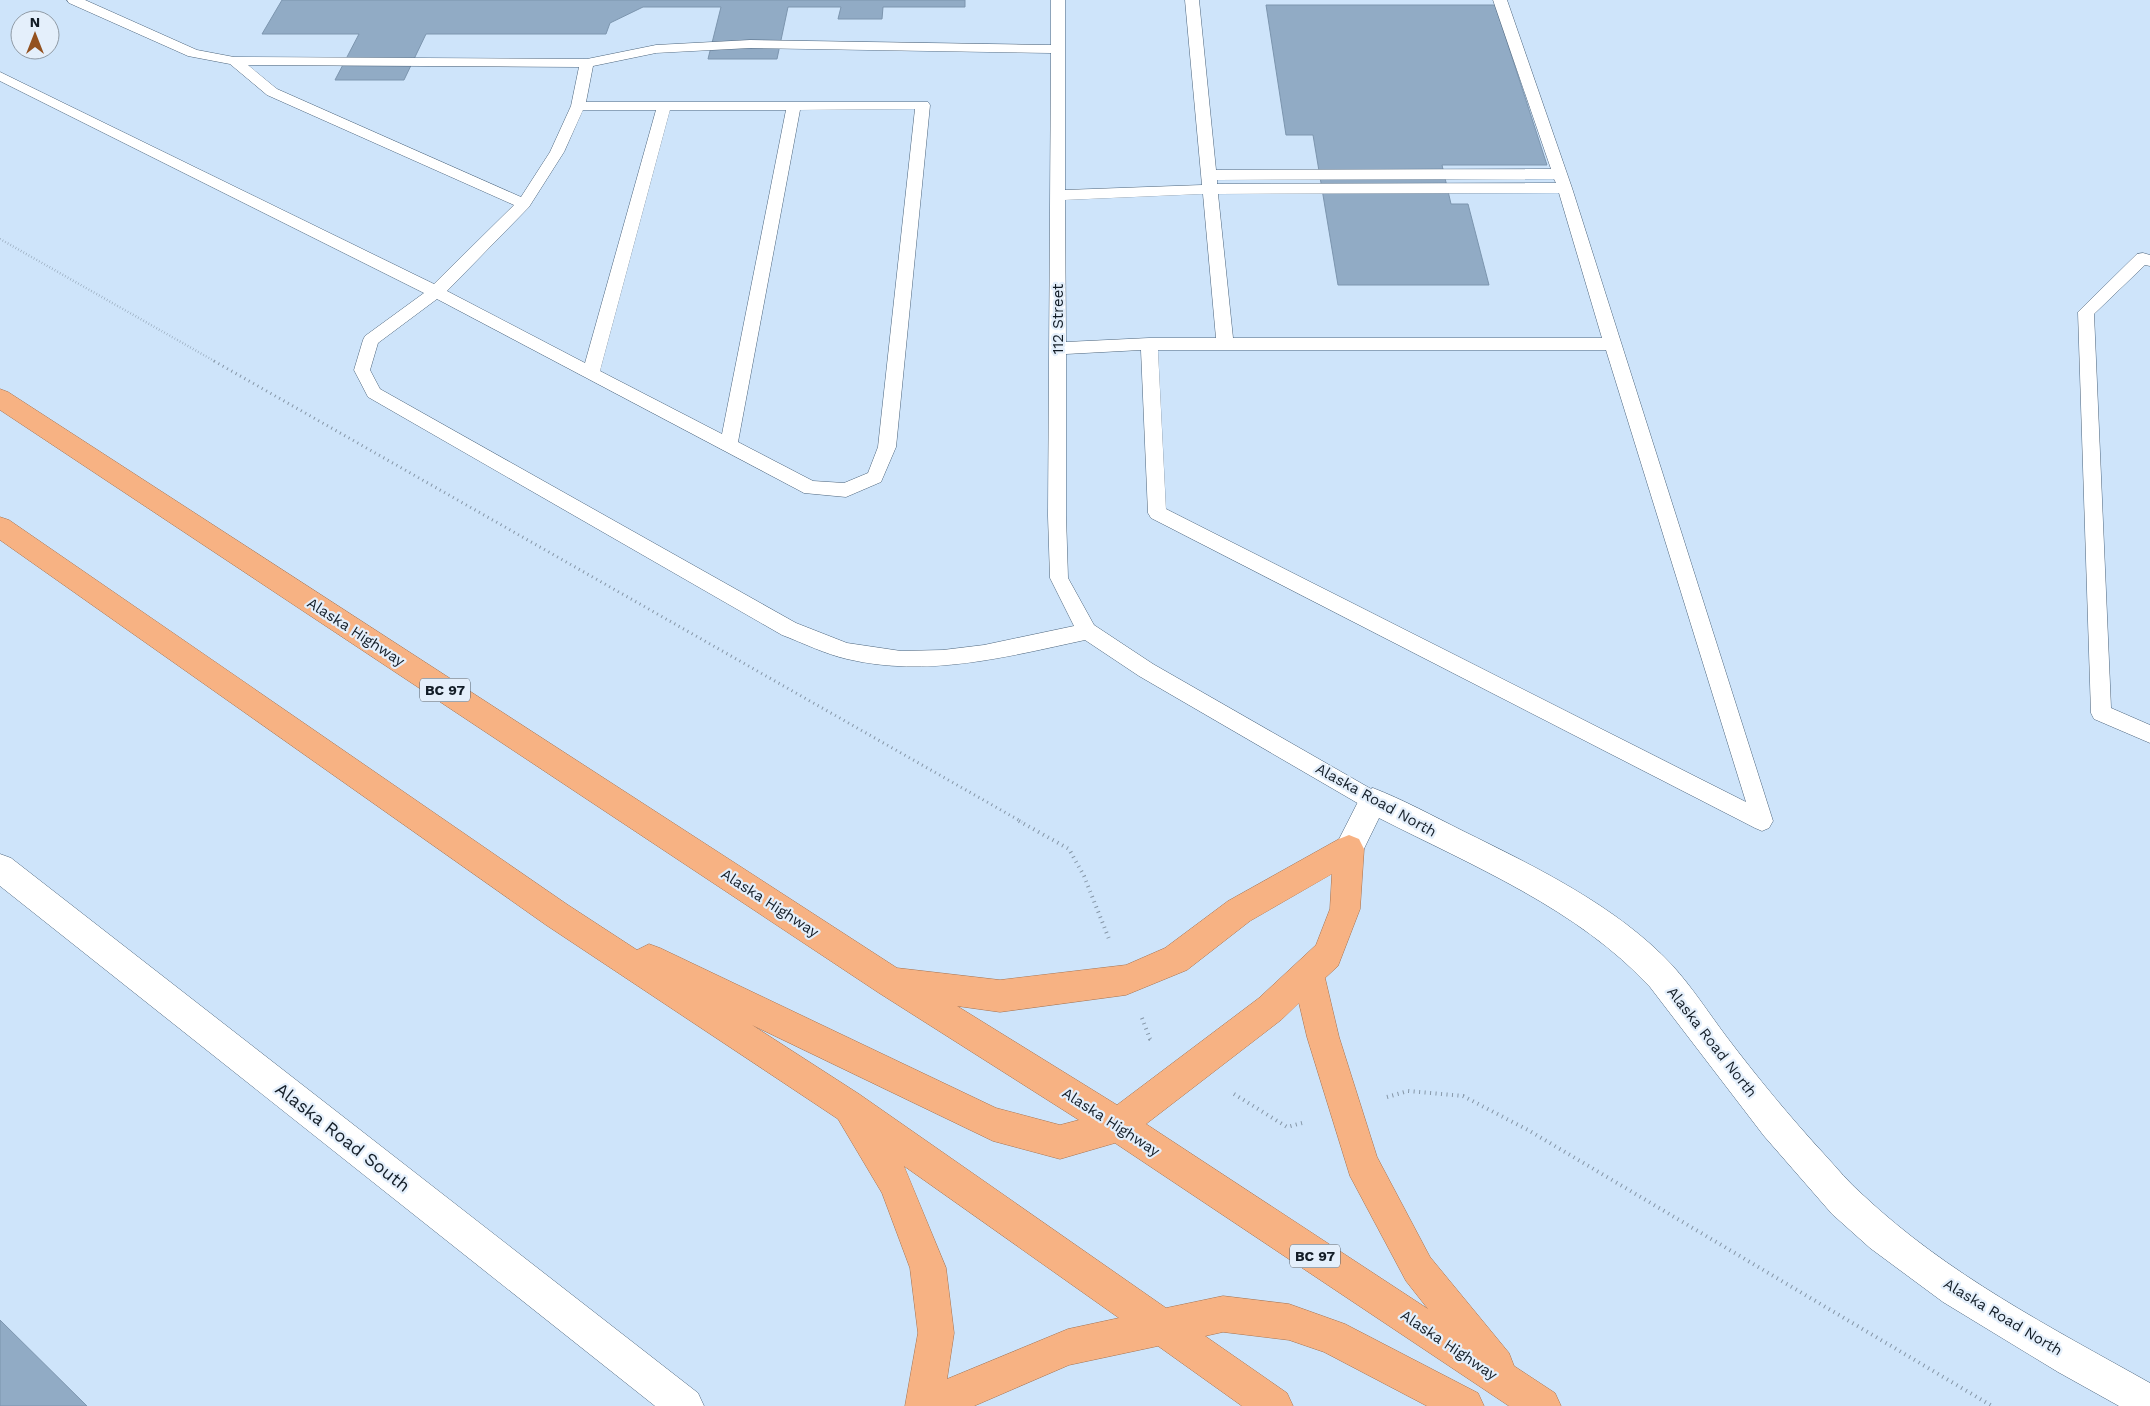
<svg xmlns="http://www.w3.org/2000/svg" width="2150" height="1406" font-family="'Work Sans',sans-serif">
  <rect width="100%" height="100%" fill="#cee4fa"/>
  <g fill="#91abc5" stroke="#7c95ae">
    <path d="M282 0H965V7H883L882 19H838L841 7H788L777 59H708L721 7H643L610 23 606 34H426L404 80H335L359 34H262Z"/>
    <path d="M1266 5H1495L1547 165H1442L1451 204H1468L1489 285H1338L1313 135H1286Z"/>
    <path d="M0 1320 87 1406H0Z"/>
  </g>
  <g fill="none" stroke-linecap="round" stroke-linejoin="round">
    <defs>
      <g id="service">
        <path d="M67 0H85L197 50 234 57 587 59 656 45 750 40 1051 45V0H1065V190L1202 185 1185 0H1199L1216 170 1551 169 1493 0H1507L1572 188 1773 821 1769 828 1762 831 1755 828 1151 518 1148 513 1141 350 1066 354V516L1068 578 1094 625 1153 664 1380 794 1383 801 1380 808 1373 811 1366 808 1139 676 1085 640C1006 657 927 678 847 659 825 654 803 643 782 635L368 397 354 370 363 340 365 336 424 293 0 81V72L434 284 514 205 267 95 230 64 188 56 69 3ZM750 48 1051 53 1048 516 1050 578 1074 626 984 645 943 650 901 651 847 643 796 623 380 389 370 370 378 343 437 299 804 493 846 497 881 482 896 447 930 105 928 102H586L593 66 656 53ZM248 65 579 67 571 106 550 152 521 197 277 89ZM915 109 878 447 868 473 844 483 813 481 738 442 800 110ZM583 110H656L585 363 447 291 529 207 564 152ZM670 110H786L722 434 600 371ZM1554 179 1556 183 1217 184V180ZM1559 193 1602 338H1233L1218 194ZM1203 194 1216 338H1149L1066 342 1065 200ZM1158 350H1606L1746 802 1166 509Z"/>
        <path d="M2143 253 2150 255V266L2145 265 2094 314 2111 708 2150 725V743L2094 719 2091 713 2078 312 2137 254Z"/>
      </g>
      <g id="minor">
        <path d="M1373 788C1404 800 1433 816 1463 831 1534 866 1617 906 1672 965 1692 987 1708 1012 1726 1036 1757 1077 1790 1117 1825 1155 1837 1168 1849 1183 1863 1195 1947 1274 2050 1327 2150 1383V1406H2119L2058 1372 1943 1302 1870 1248 1832 1214 1764 1136 1650 987C1578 909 1473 866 1379 818L1359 859 1349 863 1339 859 1334 849 1363 792Z"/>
        <path d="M0 854 11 858 698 1393 704 1406H655L0 886Z"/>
      </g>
      <path id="trunk" d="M0 389 8 392 897 968 1000 980 1126 965 1165 948 1228 901 1339 839 1349 835 1359 839 1364 849 1360 909 1338 966 1325 978 1339 1037 1377 1157 1430 1257 1509 1353 1514 1366 1555 1393 1561 1406H1509L1115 1143 1060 1159 993 1141 752 1025 859 1094 1166 1308 1223 1296 1289 1304 1345 1324 1478 1393 1484 1406H1427L1324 1352 1289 1340 1223 1332 1205 1336 1287 1393 1293 1406H1242L1158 1346 1069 1365 974 1406H905L918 1333 910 1268 882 1193 838 1119 546 925 0 540V517L9 520 568 905 637 950 649 944 660 948 996 1108 1060 1125 1079 1120 879 993 0 410ZM1332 874 1330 909 1316 945 1259 998 1117 1105 957 1006 1000 1012 1126 995 1187 970 1250 921ZM1299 1003 1307 1037 1350 1176 1406 1281 1428 1309 1146 1124 1281 1020ZM904 1166 1119 1318 1068 1329 947 1379 954 1333 946 1268Z"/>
    </defs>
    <use href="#service" stroke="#4c647c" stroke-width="1"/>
    <use href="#minor" stroke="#4c647c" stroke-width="1"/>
    <use href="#trunk" stroke="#a6724f" stroke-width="1"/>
    <path stroke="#8596a7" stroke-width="2.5" stroke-dasharray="0.5 2.5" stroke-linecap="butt" d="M0 239 216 362"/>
    <path stroke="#8596a7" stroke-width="3" stroke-dasharray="1 4" stroke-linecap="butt" d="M214 361 1022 822"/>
    <g stroke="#8596a7" stroke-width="4" stroke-dasharray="1 4.5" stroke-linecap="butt">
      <path d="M1019 821 1069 849 1084 876 1109 939"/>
      <path d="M1142 1018 1150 1039 1153 1041"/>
      <path d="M1234 1094 1287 1127 1302 1123"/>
      <path d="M1387 1097 1408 1091 1463 1096 1528 1130 1992 1406"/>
    </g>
    <use href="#service" fill="#fff" fill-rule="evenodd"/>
    <use href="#minor" fill="#fff" fill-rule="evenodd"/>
    <use href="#trunk" fill="#f7b283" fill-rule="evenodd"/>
  </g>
  <g text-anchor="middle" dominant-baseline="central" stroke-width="4.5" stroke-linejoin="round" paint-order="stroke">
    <g fill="#e4effb" stroke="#525c67" stroke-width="1">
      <rect x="420" y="678.5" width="50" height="23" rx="4"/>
      <rect x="1290" y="1244.5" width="50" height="23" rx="4"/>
    </g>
    <g font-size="14" font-weight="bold" fill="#131d27">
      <text x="445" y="690">BC 97</text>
      <text x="1315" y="1256">BC 97</text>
    </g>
    <g font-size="15" fill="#131d27" stroke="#e4effb">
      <text transform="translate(1058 319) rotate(-90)">112 Street</text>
      <text transform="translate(356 632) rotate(33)">Alaska Highway</text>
      <text transform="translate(1376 800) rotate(29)">Alaska Road North</text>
      <text transform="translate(770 903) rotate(33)">Alaska Highway</text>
      <text transform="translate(1712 1042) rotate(52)">Alaska Road North</text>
      <text transform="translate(1111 1122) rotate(33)">Alaska Highway</text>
      <text transform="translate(2003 1317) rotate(31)">Alaska Road North</text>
      <text transform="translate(1449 1345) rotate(34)">Alaska Highway</text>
    </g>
    <g font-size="18" fill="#131d27" stroke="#e4effb">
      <text transform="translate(343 1137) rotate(38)">Alaska Road South</text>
    </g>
  </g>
  <g transform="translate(35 35)"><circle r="24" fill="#e4effb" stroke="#909ba6"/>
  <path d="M0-4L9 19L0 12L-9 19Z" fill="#93511f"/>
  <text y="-8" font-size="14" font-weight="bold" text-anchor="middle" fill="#131d27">N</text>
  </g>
</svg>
